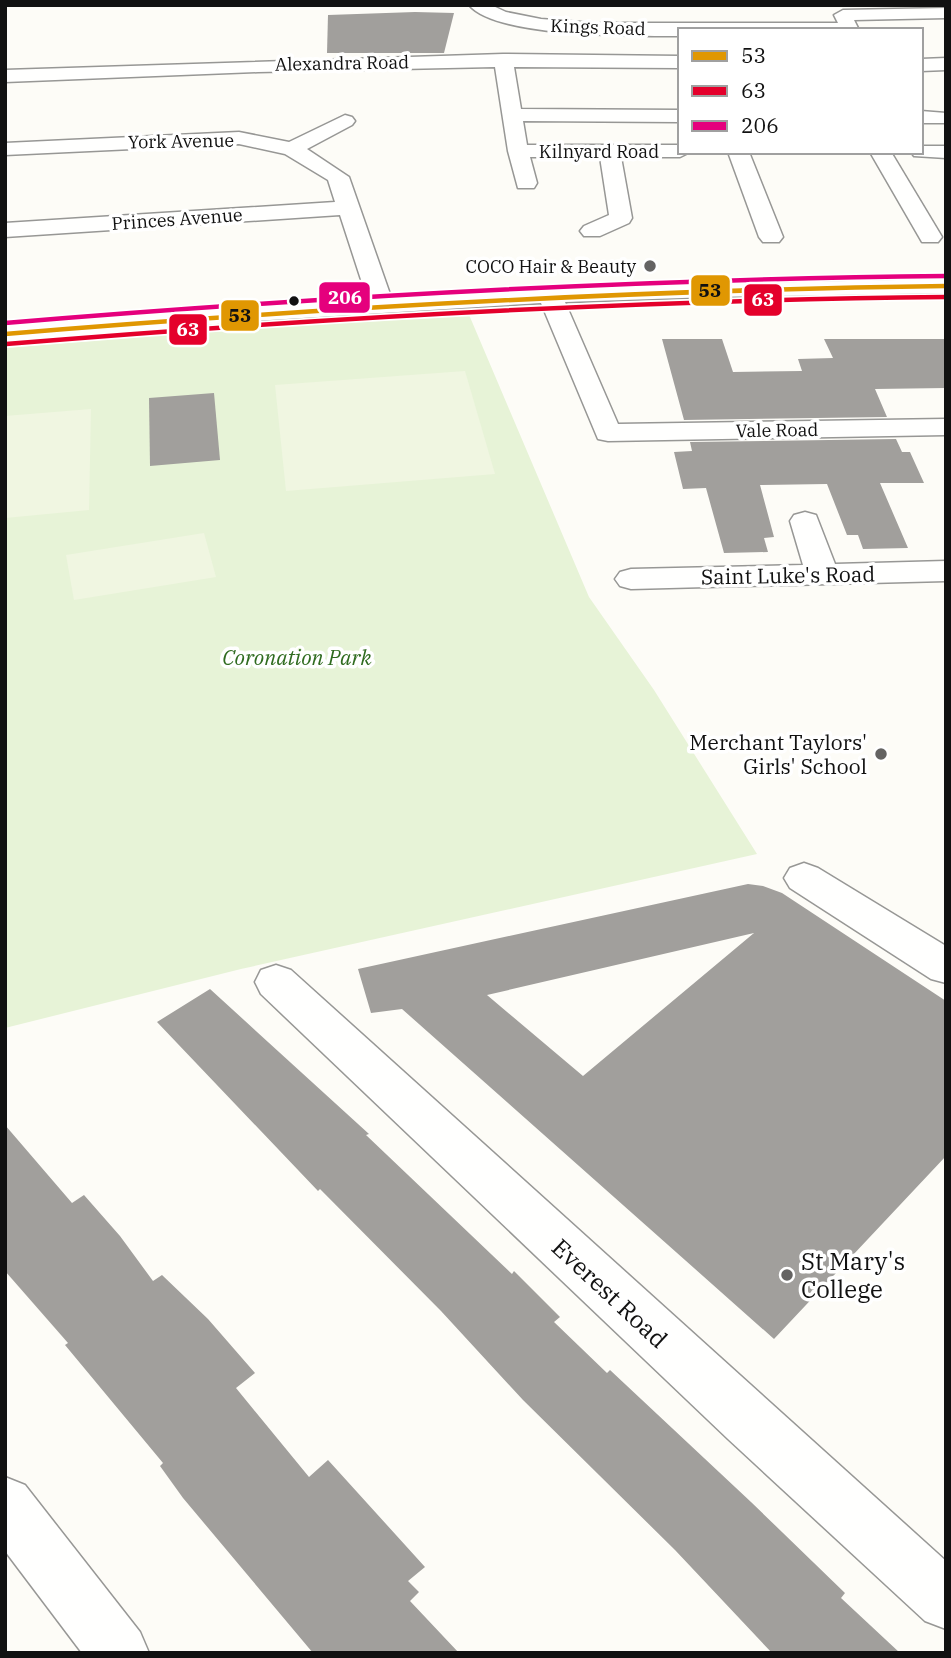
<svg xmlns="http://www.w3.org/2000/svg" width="951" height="1658" font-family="'IBM Plex Serif',serif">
  <rect width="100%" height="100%" fill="#fdfcf7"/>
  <path fill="#e7f3d7" d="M467 310 589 597 654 690 757 854 241 969 5 1028V348Z"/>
  <g fill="#f0f6e1">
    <path d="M465 371 495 474 286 491 275 385Z"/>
    <path d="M91 409 89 510 5 518V416Z"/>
    <path d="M204 533 216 577 74 600 66 555Z"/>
  </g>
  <g fill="#a19f9c" fill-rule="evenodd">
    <path d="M415 12 454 13 444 53H327L328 15Z"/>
    <path d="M662 339H722L733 372 802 371 798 359 833 358 824 339H946V388L875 389 887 417 684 420Z"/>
    <path d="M214 393 220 460 150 466 149 398Z"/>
    <path d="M896 439 902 452H910L924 483H880L908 548 863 549 858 535H847L827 484 760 485 774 537 764 538 768 552 724 553 706 488 683 489 674 452 692 451 690 442Z"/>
    <path d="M748 884 763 886 782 893 946 1001V1156L774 1339 402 1009 371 1013 358 969ZM754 933 583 1076 487 995Z"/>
    <path d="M210 989 369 1134 366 1135 512 1274 514 1271 560 1317 554 1322 607 1373 610 1370 751 1502 845 1593 841 1598 900 1653H772L675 1550 523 1400 441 1311 320 1189 318 1191 157 1022Z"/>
    <path d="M5 1125 72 1203 84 1195 120 1236 153 1281 162 1275 208 1319 255 1373 236 1388 309 1477 328 1460 425 1567 408 1581 419 1592 410 1601 459 1653H313L183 1498 160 1466 163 1463 65 1345 68 1343 5 1271Z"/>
  </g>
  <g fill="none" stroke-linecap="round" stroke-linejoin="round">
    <defs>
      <g id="street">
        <path d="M469 5H491L506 12 541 19 594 23H838L834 15 843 10 946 8V18L854 20 859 30H680V36C636 36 497 38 469 5Z"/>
        <path d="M503 54 680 56V68L514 67 521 109 680 110V122L523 121 527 145H680V152H690L680 157H621L632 218 629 223 600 236H584L580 231 584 226 609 215 600 157H530L537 183 534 188H518L508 151 495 67 258 72 5 82V70Z"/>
        <path d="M946 58V70L921 71V59Z"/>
        <path d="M921 111 946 113V123H921Z"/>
        <path d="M345 115 352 117 355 121 352 125 307 149 349 177 391 297 549 287 946 279V293L711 297 565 302 618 424 946 419V435L608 441 598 439 541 303 240 322 5 342V326L367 298 340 215 5 237V223L335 202 328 180 285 154 239 144 5 155V143L239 132 289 142Z"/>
        <path d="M921 146H946V158L914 156 911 152H921Z"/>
        <path d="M728 152H749L783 237 779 242H763L759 237Z"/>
        <path d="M870 152H891L942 237 938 242H922Z"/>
        <path d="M805 512 816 515 835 564 946 561V581L631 589 620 586 615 579 620 572 631 569 803 565 790 521 794 515Z"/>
        <path d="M804 863 818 868 946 946V983L931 979 790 888 784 878 790 868Z"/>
        <path d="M276 965 291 970 946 1561V1629L925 1621 728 1439 261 994 255 982 261 970Z"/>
        <path d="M5 1477 25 1485 140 1632 149 1653H82L5 1551Z"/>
      </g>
    </defs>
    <use href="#street" stroke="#979795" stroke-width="3"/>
    <use href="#street" fill="#fffffe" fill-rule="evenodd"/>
    <defs>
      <path id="bus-1" d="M5 334C318 308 632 290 946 286"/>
      <path id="bus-2" d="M6 344C319 318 632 300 946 297"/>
      <path id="bus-3" d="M5 323C318 297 632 279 946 276"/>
    </defs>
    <use href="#bus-1" stroke="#fff" stroke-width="8"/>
    <use href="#bus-2" stroke="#fff" stroke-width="8"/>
    <use href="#bus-3" stroke="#fff" stroke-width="8"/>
    <use href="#bus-1" stroke="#e09702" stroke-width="4.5"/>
    <use href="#bus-2" stroke="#e4002b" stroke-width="4.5"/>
    <use href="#bus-3" stroke="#e5007d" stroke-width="4.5"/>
  </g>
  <g fill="#646362" stroke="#fff" stroke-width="2.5">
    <circle cx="650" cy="266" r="7"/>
    <circle cx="881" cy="754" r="7"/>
    <circle cx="787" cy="1275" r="7"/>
  </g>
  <circle fill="#111" stroke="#fff" stroke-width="2.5" cx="294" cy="301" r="6"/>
  <g text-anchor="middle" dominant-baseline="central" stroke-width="7" stroke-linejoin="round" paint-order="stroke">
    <g font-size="18" fill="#111" stroke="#fff">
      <text transform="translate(598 27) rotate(2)">Kings Road</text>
      <text transform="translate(342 63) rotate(-1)">Alexandra Road</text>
      <text transform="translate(181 141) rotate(-1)">York Avenue</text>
      <text x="599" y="151">Kilnyard Road</text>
      <text transform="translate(177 219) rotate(-4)">Princes Avenue</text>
      <text transform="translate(777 430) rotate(-1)">Vale Road</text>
    </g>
    <g font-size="18" fill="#111" stroke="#fff" text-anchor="end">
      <text x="636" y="266">COCO Hair &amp; Beauty</text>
    </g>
    <g font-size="21" fill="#111" stroke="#fff">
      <text transform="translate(788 575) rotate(-1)">Saint Luke's Road</text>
    </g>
    <g font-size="21" font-style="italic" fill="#2f6b1f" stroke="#fff">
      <text x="297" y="657">Coronation Park</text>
    </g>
    <g font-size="21" fill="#111" stroke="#fff" text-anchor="end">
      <text x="867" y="742">Merchant Taylors'<tspan x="867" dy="24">Girls' School</tspan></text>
    </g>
    <g font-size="24" fill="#111" stroke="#fff" text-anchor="start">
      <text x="801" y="1261">St Mary's<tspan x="801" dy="28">College</tspan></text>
    </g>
    <g font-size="24" fill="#111" stroke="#fff">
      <text transform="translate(610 1293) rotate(43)">Everest Road</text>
    </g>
  </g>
  <g stroke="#fff" stroke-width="2.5">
    <rect x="690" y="274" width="41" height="33" rx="7" fill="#e09702"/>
    <rect x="318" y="281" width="53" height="33" rx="7" fill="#e5007d"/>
    <rect x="743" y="283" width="40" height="34" rx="7" fill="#e4002b"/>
    <rect x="220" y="299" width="40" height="33" rx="7" fill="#e09702"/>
    <rect x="168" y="313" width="40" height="33" rx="7" fill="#e4002b"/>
  </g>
  <g font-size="19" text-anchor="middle" font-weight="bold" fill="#fff">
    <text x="345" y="304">206</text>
    <text x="763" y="306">63</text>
    <text x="188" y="336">63</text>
  </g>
  <g font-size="19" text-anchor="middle" font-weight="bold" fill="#111">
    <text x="710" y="297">53</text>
    <text x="240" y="322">53</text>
  </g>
  <rect width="951" height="1658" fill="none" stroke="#111111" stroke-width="14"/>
  <rect x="678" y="28" width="245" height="126" fill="#ffffff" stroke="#a0a0a0" stroke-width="2"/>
  <rect x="692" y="51" width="35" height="10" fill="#e09702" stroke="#a0a0a0" stroke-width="2"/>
  <text x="741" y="63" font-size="21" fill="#111111">53</text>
  <rect x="692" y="86" width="35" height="10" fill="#e4002b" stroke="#a0a0a0" stroke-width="2"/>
  <text x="741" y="98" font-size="21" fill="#111111">63</text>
  <rect x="692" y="121" width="35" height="10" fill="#e5007d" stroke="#a0a0a0" stroke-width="2"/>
  <text x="741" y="133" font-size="21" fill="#111111">206</text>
</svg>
